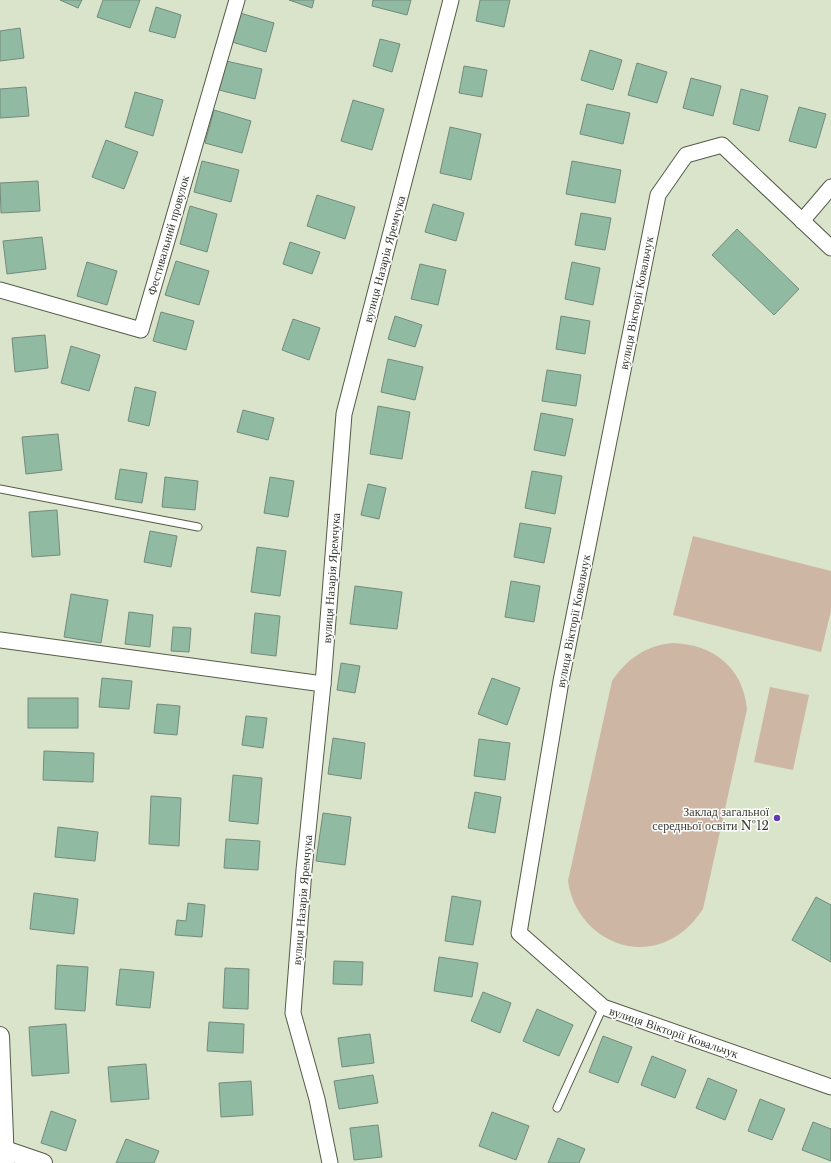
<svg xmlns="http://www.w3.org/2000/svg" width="831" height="1163" font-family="'Libre Baskerville',serif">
  <rect width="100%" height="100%" fill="#d9e4cb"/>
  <g fill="#ceb6a5">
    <path d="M693 536 831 571V611L821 652 673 615Z"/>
    <path d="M672 643C713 644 743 667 747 709L703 909C696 919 689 928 678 935 632 966 575 933 568 881L612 681C627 659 645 646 672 643Z"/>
    <path d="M770 687 809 695 793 770 754 762Z"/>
  </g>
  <g fill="#90baa2" stroke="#738b7d">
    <path d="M60 0H82L78 8Z"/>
    <path d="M103 0H140L130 28 97 17Z"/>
    <path d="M289 0H314L312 8Z"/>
    <path d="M373 0H411L407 15 372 6Z"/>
    <path d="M480 0H510L504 27 476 21Z"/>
    <path d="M156 7 181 15 175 38 149 31Z"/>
    <path d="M240 13 274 23 266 52 232 42Z"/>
    <path d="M20 28 24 58 0 61V31Z"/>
    <path d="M380 39 400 44 392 72 373 66Z"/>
    <path d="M590 50 622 60 613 90 581 80Z"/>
    <path d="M226 61 262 69 255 99 219 90Z"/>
    <path d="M637 63 667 72 657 103 628 95Z"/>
    <path d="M464 66 487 70 482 97 459 93Z"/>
    <path d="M691 78 721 86 713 116 683 108Z"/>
    <path d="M26 87 29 116 0 118V89Z"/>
    <path d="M741 89 768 96 759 131 733 124Z"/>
    <path d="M135 92 163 100 153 136 125 127Z"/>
    <path d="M353 100 384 109 372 150 341 141Z"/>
    <path d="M587 104 630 113 623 144 580 134Z"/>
    <path d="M799 107 826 114 816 148 789 141Z"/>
    <path d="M214 110 251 121 242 153 205 143Z"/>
    <path d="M450 127 481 134 471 180 440 173Z"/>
    <path d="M106 140 138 152 124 189 92 177Z"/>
    <path d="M202 161 239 170 231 202 194 192Z"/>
    <path d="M572 161 621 170 615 203 566 194Z"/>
    <path d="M38 181 40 211 1 213 0 183Z"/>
    <path d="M317 195 355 207 345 239 307 226Z"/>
    <path d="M433 204 464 213 456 241 425 232Z"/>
    <path d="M190 206 217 214 207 252 180 244Z"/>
    <path d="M581 213 611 218 605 250 575 245Z"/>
    <path d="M737 229 799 289 774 315 712 255Z"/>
    <path d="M42 237 46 269 7 274 3 241Z"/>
    <path d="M290 242 320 252 312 274 283 264Z"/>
    <path d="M176 261 209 271 199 305 165 295Z"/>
    <path d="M87 262 117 271 107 305 77 296Z"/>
    <path d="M572 262 600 268 593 305 565 299Z"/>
    <path d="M420 264 446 270 438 305 411 299Z"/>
    <path d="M161 312 194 321 186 350 153 341Z"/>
    <path d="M395 316 422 325 415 347 388 339Z"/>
    <path d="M561 316 590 321 585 354 556 349Z"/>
    <path d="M293 319 320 328 309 360 282 350Z"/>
    <path d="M45 335 48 368 15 372 12 338Z"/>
    <path d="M71 346 100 355 89 391 61 383Z"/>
    <path d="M388 359 423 367 415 400 381 392Z"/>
    <path d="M547 370 581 375 576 406 542 401Z"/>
    <path d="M135 387 156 392 149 426 128 421Z"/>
    <path d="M378 406 410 412 402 459 370 454Z"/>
    <path d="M243 410 274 418 268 440 237 432Z"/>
    <path d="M541 413 573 419 565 456 534 450Z"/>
    <path d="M58 434 62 470 26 474 22 437Z"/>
    <path d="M120 469 147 473 142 503 115 499Z"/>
    <path d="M532 471 562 476 555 514 525 508Z"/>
    <path d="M165 477 198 481 195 510 162 507Z"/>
    <path d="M270 477 294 481 288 517 264 513Z"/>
    <path d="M368 484 386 488 379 519 361 515Z"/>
    <path d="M57 510 60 555 32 557 29 512Z"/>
    <path d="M520 523 551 528 544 563 514 557Z"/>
    <path d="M150 531 177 536 171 567 144 562Z"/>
    <path d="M257 547 286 551 280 596 251 592Z"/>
    <path d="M511 581 540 586 534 622 505 617Z"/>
    <path d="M355 586 402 592 397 629 350 624Z"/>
    <path d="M71 594 108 600 101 643 64 637Z"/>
    <path d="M129 612 153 615 150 647 125 644Z"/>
    <path d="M255 613 280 616 276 656 251 653Z"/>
    <path d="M173 627 191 628 189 652 171 651Z"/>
    <path d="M341 663 360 666 355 693 337 690Z"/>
    <path d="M102 678 132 681 129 709 99 707Z"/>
    <path d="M492 678 520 688 507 725 478 714Z"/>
    <rect x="28" y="698" width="50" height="30"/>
    <path d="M157 704 180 706 177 735 154 733Z"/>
    <path d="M246 716 267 718 263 748 242 745Z"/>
    <path d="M333 738 365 743 361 779 328 774Z"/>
    <path d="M479 739 510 743 505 780 474 776Z"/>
    <path d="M44 751 94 753 93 782 43 780Z"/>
    <path d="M233 775 262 778 258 824 229 821Z"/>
    <path d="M475 792 501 797 495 833 468 828Z"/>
    <path d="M151 796 181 798 179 846 149 844Z"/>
    <path d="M323 813 351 817 345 865 316 861Z"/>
    <path d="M58 827 98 832 95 861 55 857Z"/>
    <path d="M226 839 260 841 258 870 224 868Z"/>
    <path d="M34 893 78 899 74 934 30 929Z"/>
    <path d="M452 896 481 901 473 945 445 941Z"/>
    <path d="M816 897 831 905V962L792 940Z"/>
    <path d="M188 903 205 905 202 937 175 935 177 920 186 921Z"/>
    <path d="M439 957 478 963 472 997 434 991Z"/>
    <path d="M334 961 363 962 362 985 333 984Z"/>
    <path d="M57 965 88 967 85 1011 55 1009Z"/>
    <path d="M225 968 249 969 248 1009 223 1008Z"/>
    <path d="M120 969 154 972 150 1008 116 1005Z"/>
    <path d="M483 992 511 1003 500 1033 471 1021Z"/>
    <path d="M537 1009 573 1025 559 1056 523 1041Z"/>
    <path d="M209 1022 244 1024 243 1053 207 1051Z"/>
    <path d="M66 1024 69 1073 32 1076 29 1027Z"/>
    <path d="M370 1034 374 1063 342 1067 338 1038Z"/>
    <path d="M603 1036 632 1047 618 1083 589 1072Z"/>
    <path d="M652 1056 686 1070 675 1098 641 1085Z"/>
    <path d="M146 1064 149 1099 111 1102 108 1067Z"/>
    <path d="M373 1075 378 1103 339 1109 334 1081Z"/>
    <path d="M708 1078 737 1090 725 1120 696 1108Z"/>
    <path d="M251 1081 253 1115 221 1117 219 1083Z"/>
    <path d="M760 1099 785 1109 772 1140 748 1131Z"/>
    <path d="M51 1111 76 1120 66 1151 41 1143Z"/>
    <path d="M492 1112 529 1126 516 1160 479 1146Z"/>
    <path d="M813 1122 831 1129V1161L802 1150Z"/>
    <path d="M378 1125 382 1157 354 1160 350 1128Z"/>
    <path d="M558 1138 585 1149 579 1163H548Z"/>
    <path d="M126 1139 159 1151 154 1163H116Z"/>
  </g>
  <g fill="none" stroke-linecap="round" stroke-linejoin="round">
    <defs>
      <g id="service">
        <path d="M0 489 198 527"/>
        <path d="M557 1108 603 1007"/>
      </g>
      <g id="minor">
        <path d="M802 221 831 187"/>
        <path d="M831 248 722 145 686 155 658 195 561 681 519 933 603 1007 831 1087"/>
        <path d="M0 290 141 330 237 0"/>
        <path d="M0 640 323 684"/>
        <path d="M330 1163 317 1099 293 1013 304 870 323 684 344 414 451 0"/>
      </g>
      <g id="tertiary">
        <path d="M0 1036 5 1163"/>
        <path d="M5 1150 43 1163"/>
      </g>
    </defs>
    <use href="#service" stroke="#535c47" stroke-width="9"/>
    <use href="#minor" stroke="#535c47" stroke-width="17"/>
    <use href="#tertiary" stroke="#535c47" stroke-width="20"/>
    <use href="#service" stroke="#fff" stroke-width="7"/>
    <use href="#minor" stroke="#fff" stroke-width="15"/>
    <use href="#tertiary" stroke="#fff" stroke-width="18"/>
  </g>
  <circle fill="#633ab2" stroke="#fff" stroke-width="1.5" cx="777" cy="818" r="4"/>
  <g text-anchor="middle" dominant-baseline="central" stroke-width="3" stroke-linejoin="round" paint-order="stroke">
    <g font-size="12" fill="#363a30" stroke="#fff">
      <text transform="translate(168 235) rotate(-74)">Фестивальний провулок</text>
      <text transform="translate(384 259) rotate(-75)">вулиця Назарія Яремчука</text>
      <text transform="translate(636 303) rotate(-79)">вулиця Вікторії Ковальчук</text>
      <text transform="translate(331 578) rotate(-86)">вулиця Назарія Яремчука</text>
      <text transform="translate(573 621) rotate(-79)">вулиця Вікторії Ковальчук</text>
      <text transform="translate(302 900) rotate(-85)">вулиця Назарія Яремчука</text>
      <text transform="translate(674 1032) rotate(19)">вулиця Вікторії Ковальчук</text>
    </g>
    <g font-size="12" fill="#363a30" stroke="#fff" text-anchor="end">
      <text x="769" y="811">Заклад загальної<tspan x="769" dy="14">середньої освіти №12</tspan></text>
    </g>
  </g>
</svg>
